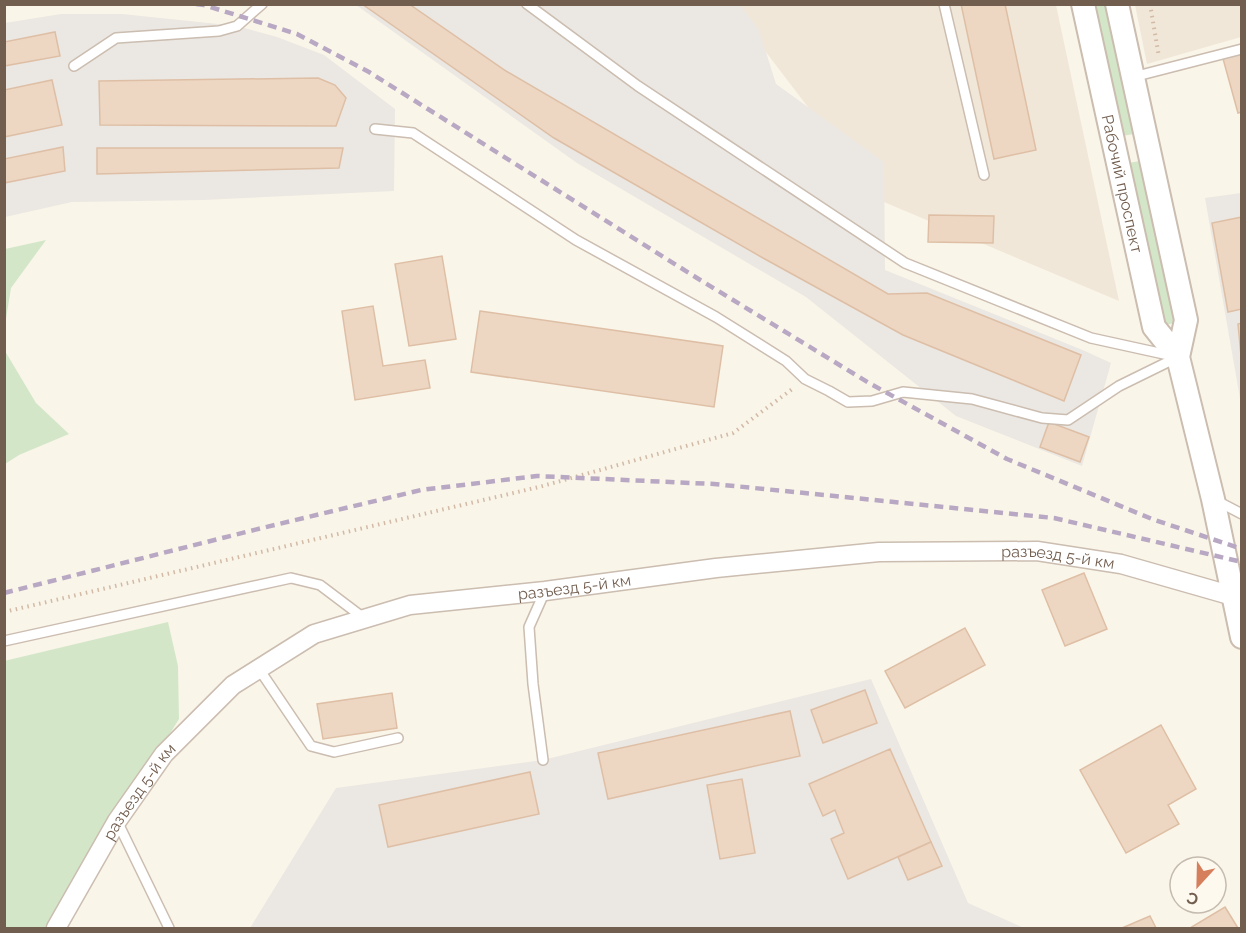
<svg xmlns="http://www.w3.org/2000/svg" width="1246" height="933" font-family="Raleway,sans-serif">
  <rect width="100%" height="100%" fill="#faf5e9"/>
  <g fill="#f1e7d8">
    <path d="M730 5H1056L1119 301 879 200Z"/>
    <path d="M1135 5H1241V37L1147 64Z"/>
  </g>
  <g fill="#ebe7e2">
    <path d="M356 5H740L759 30 776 84 884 162 885 270 1085 351 1111 363 1082 466 956 416 806 297 577 163Z"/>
    <path d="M61 14H122L237 26 277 37 324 55 395 109 394 191 203 200 72 202 5 217V23Z"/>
    <path d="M1241 193V404L1205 198Z"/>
    <path d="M871 679 968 903 1024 928H250L336 788 543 760Z"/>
  </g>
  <g fill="#d3e7c8">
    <path d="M1095 5H1108L1134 134 1122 136Z"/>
    <path d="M1140 161 1174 323 1163 326 1128 163Z"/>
    <path d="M46 240 11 288 5 325V249Z"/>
    <path d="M5 351 36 403 69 434 19 455 5 464Z"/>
    <path d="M168 622 178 666 179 719 49 928H5L4 661Z"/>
  </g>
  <g fill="#edd7c3" stroke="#debfa5" stroke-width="1.5">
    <path d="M362 4H409L506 71 888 294 927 293 1081 355 1064 401 903 335 763 258 554 138Z"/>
    <path d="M961 4H1005L1036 150 994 159Z"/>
    <path d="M55 32 60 56 4 66V42Z"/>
    <path d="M1242 49V112L1238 113 1222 55Z"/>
    <path d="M318 78 335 85 346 98 336 126 100 125 99 81Z"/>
    <path d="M52 80 62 125 4 137V90Z"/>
    <path d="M63 147 65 171 4 183V159Z"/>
    <path d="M97 148H343L339 168 97 174Z"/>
    <path d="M929 215 994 216 993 243 928 242Z"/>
    <path d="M1242 217V309L1228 312 1212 223Z"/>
    <path d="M442 256 456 339 409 346 395 264Z"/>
    <path d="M373 306 383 366 425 360 430 388 355 400 342 311Z"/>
    <path d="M480 311 723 346 714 407 471 372Z"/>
    <path d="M1242 323V366L1238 324Z"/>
    <path d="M1049 422 1089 437 1080 462 1040 447Z"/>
    <path d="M1084 573 1107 629 1065 646 1042 590Z"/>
    <path d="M965 628 985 665 905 708 885 671Z"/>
    <path d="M865 690 877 723 823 743 811 710Z"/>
    <path d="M392 693 397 728 323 739 317 704Z"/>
    <path d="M790 711 800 756 608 799 598 753Z"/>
    <path d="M1161 725 1196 789 1168 805 1179 824 1126 853 1080 770Z"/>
    <path d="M890 749 931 842 848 879 831 839 844 833 835 810 823 816 809 784Z"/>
    <path d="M530 772 539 814 388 847 379 805Z"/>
    <path d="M742 779 755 853 720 859 707 785Z"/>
    <path d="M931 842 942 866 908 880 898 857Z"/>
    <path d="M1225 907 1238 928H1190Z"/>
    <path d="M1150 916 1156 928H1122Z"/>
  </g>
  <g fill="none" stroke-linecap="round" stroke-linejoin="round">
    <defs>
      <g id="service">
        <path d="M527 4 638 86 905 263 1091 338 1173 356"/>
        <path d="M944 4 984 175"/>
        <path d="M74 66 116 38 219 31 237 26 262 4"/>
        <path d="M1133 77 1242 49"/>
        <path d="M375 129 413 133 576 240 716 317 786 361 805 379 829 391 848 402 872 401 903 392 972 399 1042 418 1068 420 1119 386 1178 357"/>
        <path d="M1217 501 1242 514"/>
        <path d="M4 641 291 578 320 585 365 619"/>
        <path d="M259 669 311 746 334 752 398 738"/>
        <path d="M543 760 533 684 529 627 545 591"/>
        <path d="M117 821 169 928"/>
      </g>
      <g id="minor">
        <path id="s1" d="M56 928 117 821 164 754 233 685 314 634 410 605 545 591 716 568 879 552 1037 551 1121 564 1233 596"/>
      </g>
      <g id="tertiary">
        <path id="s2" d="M1083 4 1154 327 1178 357"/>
        <path d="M1117 4 1186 320 1178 357 1213 499 1242 637"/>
      </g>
    </defs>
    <use href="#service" stroke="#cbbdb0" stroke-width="12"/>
    <use href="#minor" stroke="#cbbdb0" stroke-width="21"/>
    <use href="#tertiary" stroke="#cbbdb0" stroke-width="26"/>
    <g stroke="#d2baa6" stroke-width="4" stroke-dasharray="1.5 4.5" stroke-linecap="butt">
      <path d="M1150 4 1159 57"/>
      <path d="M4 612 539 487 733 433 795 387"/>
    </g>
    <use href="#service" stroke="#fff" stroke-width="9"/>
    <use href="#minor" stroke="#fff" stroke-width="18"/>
    <use href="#tertiary" stroke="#fff" stroke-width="22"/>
    <g stroke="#b8a8c3" stroke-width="4.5" stroke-dasharray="9 6" stroke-linecap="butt">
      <path d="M196 4 204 5 297 34 369 72 697 278 869 383 1007 459 1152 519 1242 549"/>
      <path d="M4 593 262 528 421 490 537 476 714 484 1054 518 1242 562"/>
    </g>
  </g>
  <g text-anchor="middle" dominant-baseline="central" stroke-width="5" stroke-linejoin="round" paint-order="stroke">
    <g font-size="16" fill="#725e4f" stroke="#fdf9ef">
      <text stroke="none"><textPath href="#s2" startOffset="184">Рабочий проспект</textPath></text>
      <text stroke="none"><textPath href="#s1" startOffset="1150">разъезд 5-й км</textPath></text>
      <text stroke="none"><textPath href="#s1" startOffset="664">разъезд 5-й км</textPath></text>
      <text stroke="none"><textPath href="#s1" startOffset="160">разъезд 5-й км</textPath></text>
    </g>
  </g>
  <rect width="1246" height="933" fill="none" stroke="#725e4f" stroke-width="12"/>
  <g transform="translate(1198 885) rotate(202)"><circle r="28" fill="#fdf9ef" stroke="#c5bbaf" stroke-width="1.5"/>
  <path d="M0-4.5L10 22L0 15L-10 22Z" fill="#d67f5c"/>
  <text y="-9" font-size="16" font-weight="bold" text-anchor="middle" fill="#725e4f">С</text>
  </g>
</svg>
